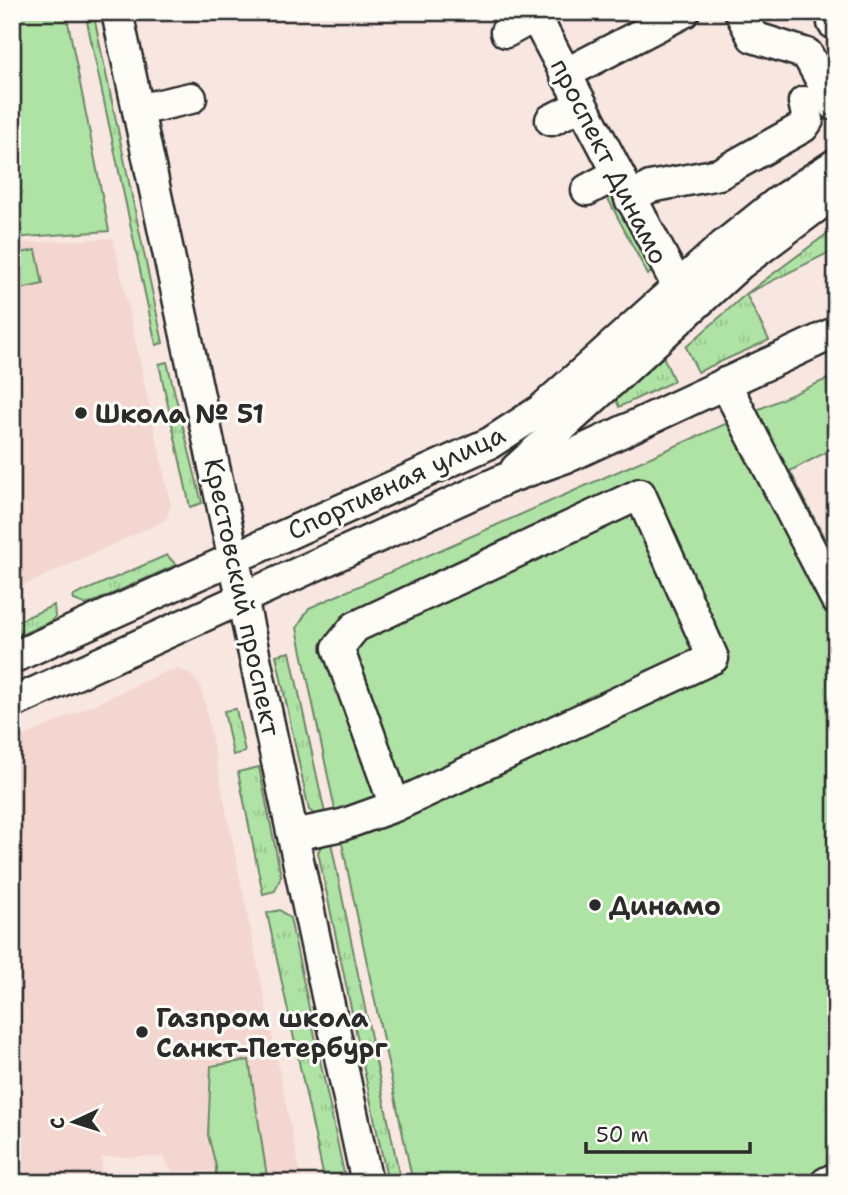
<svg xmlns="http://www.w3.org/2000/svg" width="848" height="1195" font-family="'Shantell Sans',sans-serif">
  <defs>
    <pattern id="grass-tufts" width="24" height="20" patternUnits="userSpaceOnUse" patternTransform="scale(1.75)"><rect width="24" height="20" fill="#afe3a5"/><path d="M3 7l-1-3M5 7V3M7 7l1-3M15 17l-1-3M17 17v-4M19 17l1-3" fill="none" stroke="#97c38e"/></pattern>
  </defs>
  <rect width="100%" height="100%" fill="#f8e6e1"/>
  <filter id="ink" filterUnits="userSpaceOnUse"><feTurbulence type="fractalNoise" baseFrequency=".0143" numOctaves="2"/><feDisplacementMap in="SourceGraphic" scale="14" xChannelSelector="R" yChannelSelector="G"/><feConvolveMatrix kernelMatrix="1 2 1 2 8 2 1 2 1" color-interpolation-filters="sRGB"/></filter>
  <g filter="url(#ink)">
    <g fill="#f4d6d1">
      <path d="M113 238 171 505 166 520 12 591V244Z"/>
      <path d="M178 669 188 672 201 686 302 1183H213V1171H174L165 1164V1157H102L101 1183H12V742L167 671Z"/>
    </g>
    <g fill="url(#grass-tufts)" stroke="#6d8768" stroke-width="2">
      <path d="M85 12H93L163 343 156 345Z"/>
      <path d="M615 193 654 269 648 275 606 195Z"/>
      <path d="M836 227V249L746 294 769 340 698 372 686 347 746 294Z"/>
      <path d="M663 356 674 381 619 407 615 397Z"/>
      <path d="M167 362 202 503 190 507 159 364Z"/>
      <path d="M167 555 176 565 87 605 74 600 73 596Z"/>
      <path d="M54 605 55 617 51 621 12 639V624Z"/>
      <path d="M290 652 326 818 321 819 309 810 276 655Z"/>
      <path d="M236 709 245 752 233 755 224 711Z"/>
      <path d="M259 767 281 876 275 891 263 894 238 772Z"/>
      <path d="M330 838 401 1183H388L318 852 325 839Z"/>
      <path d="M280 910 290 918 346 1183H325L267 913Z"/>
    </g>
    <g fill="#afe3a5" stroke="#6d8768" stroke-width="2">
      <path d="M12 12H66L109 231 12 238Z"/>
      <path d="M36 250 43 284 12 291V255Z"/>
      <path d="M827 379 836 396V447L790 471 836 561V1183H413L297 628 309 608Z"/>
      <path d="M249 1060 268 1183H216V1166L208 1135 211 1066Z"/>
    </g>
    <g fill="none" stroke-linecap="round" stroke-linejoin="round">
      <defs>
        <g id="minor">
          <path d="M117 12 367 1183"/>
          <path d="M533 12 686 302"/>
          <path d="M740 12 753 37 807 54 835 105"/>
          <path d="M833 23 836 21"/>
          <path d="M506 32 535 16"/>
          <path d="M565 74 684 12"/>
          <path d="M138 110 191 98"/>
          <path d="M551 120 581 105"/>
          <path d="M587 190 617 174"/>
          <path d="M630 199 650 187 719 174 803 127 808 120 804 102"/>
          <path d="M725 383 836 599"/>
          <path d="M516 469 740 264 836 192"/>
          <path d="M12 658 490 443 541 410 723 246 778 202 836 164"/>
          <path d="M12 703 505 479 572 455 836 332"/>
          <path d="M294 835 342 825 395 806 713 658 640 494 355 627 338 648 395 806"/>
          <path d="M826 1183 836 1178"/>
        </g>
      </defs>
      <use href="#minor" stroke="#2b2b2b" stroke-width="35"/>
      <use href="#minor" stroke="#fdfcf7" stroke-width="30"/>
    </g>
  </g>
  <g fill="#2b2b2b" stroke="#fdfcf7" stroke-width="2.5">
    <circle cx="81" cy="413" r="7"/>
    <circle cx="595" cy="905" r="7"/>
    <circle cx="142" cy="1032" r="7"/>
  </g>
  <g text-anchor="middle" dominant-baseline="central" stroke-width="6" stroke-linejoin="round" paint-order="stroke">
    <g font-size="26" fill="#2b2b2b" stroke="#fdfcf7">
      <text transform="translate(610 161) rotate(63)">проспект Динамо</text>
      <text transform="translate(396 482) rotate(-25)">Спортивная улица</text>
      <text transform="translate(243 597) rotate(78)">Крестовский проспект</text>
    </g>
    <g font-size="26" font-weight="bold" fill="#2b2b2b" stroke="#fdfcf7" text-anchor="start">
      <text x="95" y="413">Школа № 51</text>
      <text x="609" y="905">Динамо</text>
      <text x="156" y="1017">Газпром школа<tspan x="156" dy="30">Санкт-Петербург</tspan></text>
    </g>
  </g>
  <rect width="848" height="1195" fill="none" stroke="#fdfcf7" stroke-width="42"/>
  <rect x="21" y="21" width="806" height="1153" fill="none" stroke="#2b2b2b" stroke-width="2.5" filter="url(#ink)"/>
  <g transform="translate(74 1122) rotate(266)" stroke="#fdfcf7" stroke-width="5" paint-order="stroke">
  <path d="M0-5L12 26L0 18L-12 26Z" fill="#2b2b2b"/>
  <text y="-10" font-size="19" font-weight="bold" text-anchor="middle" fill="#2b2b2b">С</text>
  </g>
  <path d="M586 1142v10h164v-10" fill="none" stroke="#2b2b2b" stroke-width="3.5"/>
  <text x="596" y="1142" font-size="21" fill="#2b2b2b" stroke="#fdfcf7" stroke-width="5" paint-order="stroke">50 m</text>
</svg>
